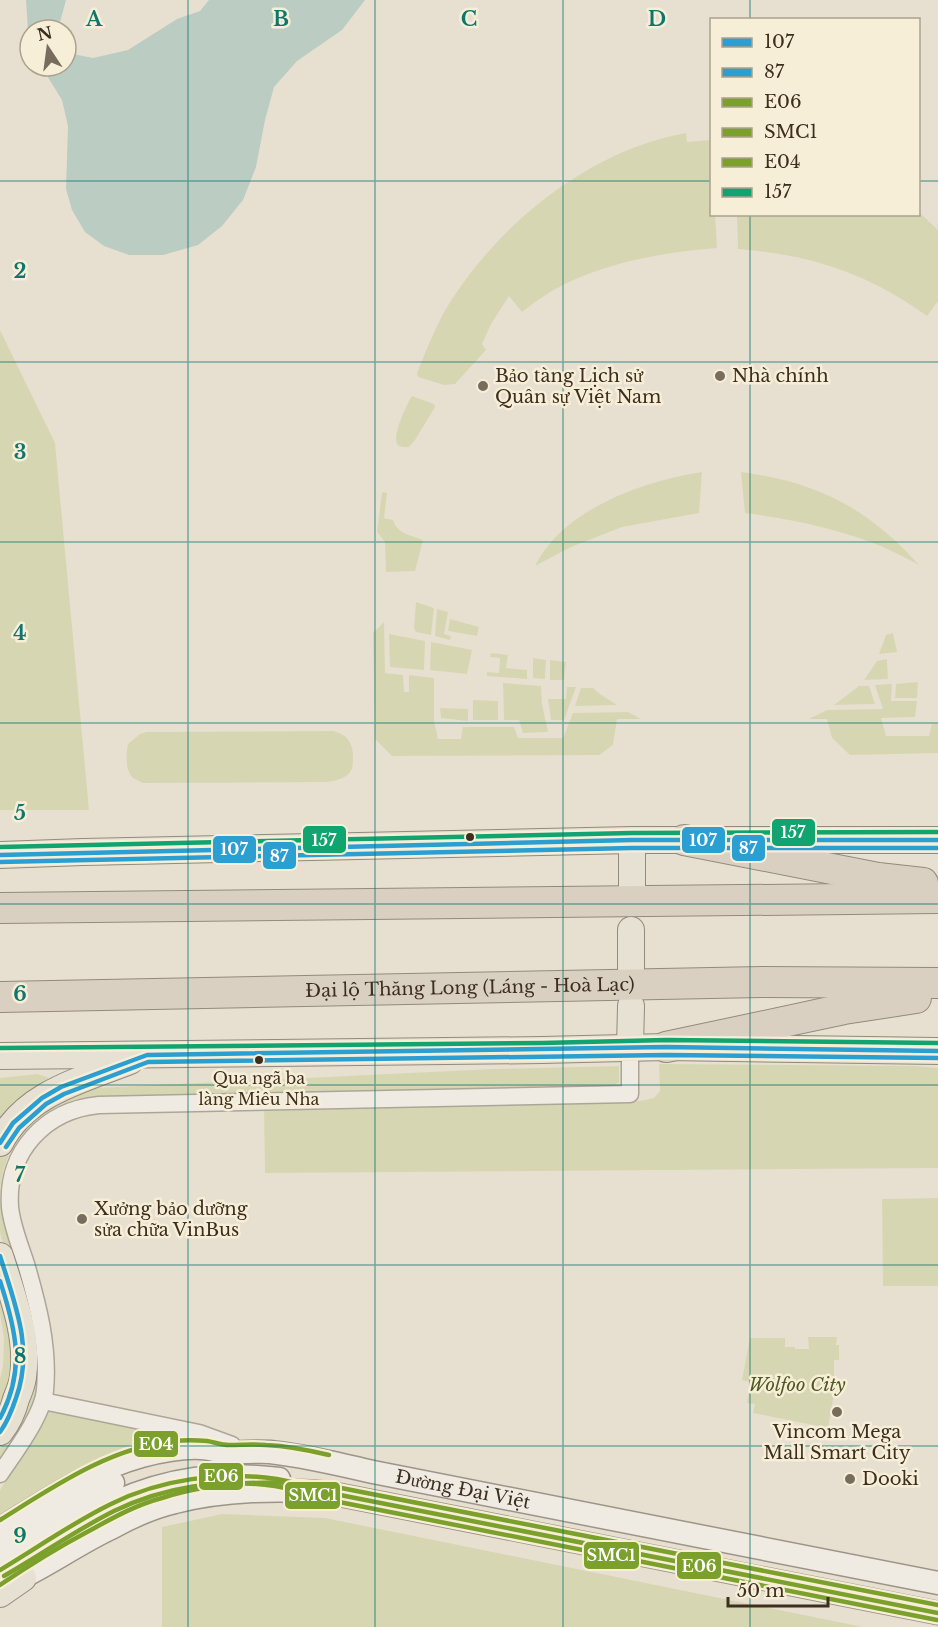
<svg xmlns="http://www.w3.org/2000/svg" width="938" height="1627" font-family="'Libre Baskerville',serif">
  <rect width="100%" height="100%" fill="#e7e0d0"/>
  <g fill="#d6d7b2">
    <path d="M686 133 687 142 711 140 712 214 715 215 717 248C666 252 615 261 569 282 552 290 536 301 522 312L509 296 491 324 482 344 486 350 455 384 444 385 418 377 417 373C425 353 433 333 443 314 492 229 587 150 686 133Z"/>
    <path d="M919 212 938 230V301L927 316C867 273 811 255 738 249L737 215 918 214Z"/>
    <path d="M0 330 55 443 89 810H0Z"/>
    <path d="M412 396 434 404 435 407 415 440 409 447C406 447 401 447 399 446 389 440 407 404 412 396Z"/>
    <path d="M702 472 699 513 622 527 571 547 535 566C563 509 643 481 702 472Z"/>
    <path d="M741 472C817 482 868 508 919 565 904 557 889 549 873 543 831 527 789 519 745 513Z"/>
    <path d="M382 492 387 493 384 518 393 520C397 534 411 535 423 540L415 571 386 572 385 542 377 532Z"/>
    <path d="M416 602 434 608 431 635 416 632 414 628Z"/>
    <path d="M437 609 448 612 444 634 451 636 450 640 435 636Z"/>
    <path d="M450 619 479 627 477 636 448 631Z"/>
    <path d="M384 622 385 673 403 675 404 692H409V675L434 678V721L438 739H461L463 727H514L518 738H563L573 713 628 712 641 719H617L613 745 599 755 392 756 375 739 373 633Z"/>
    <path d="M893 633 897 652 879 654 886 635Z"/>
    <path d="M389 634 425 641 424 670 390 667Z"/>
    <path d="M431 642 472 650 467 674 430 670Z"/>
    <path d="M491 653 508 655 506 668 527 670V679L487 676V672L499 673 500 658 490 657Z"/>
    <path d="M533 658 546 660 545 679 533 678Z"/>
    <path d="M887 659 888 679 864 680 877 661Z"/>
    <path d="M550 660 566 662 564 680H550Z"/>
    <path d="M918 682 917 698H895L896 684Z"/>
    <path d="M503 683 541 686 542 704 548 732 523 733 519 720H504Z"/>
    <path d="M892 684 891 701H917L915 717 881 718 886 736H929L932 724H938V753L850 755 832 738 827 719H809L827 710 883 709 875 685Z"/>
    <path d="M859 686H869L875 704 834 705Z"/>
    <path d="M567 687H576L564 720H551L548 699H566Z"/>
    <path d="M581 688H593L600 694 617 705 575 706Z"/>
    <path d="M473 700 498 701V720H473Z"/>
    <path d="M440 708 468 709V721L441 718Z"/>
    <path d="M333 731C346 734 352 741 353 754 353 758 353 765 352 769 348 778 336 781 327 782L142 783C141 782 134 778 133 778 125 771 126 753 128 744L140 734 146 732Z"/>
    <path d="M659 1064 916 1066 938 1068V1168L265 1173 264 1111 640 1101 654 1098 660 1091Z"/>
    <path d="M619 1066V1082L615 1085 91 1097C41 1104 3 1141 0 1192 0 1203 2 1214 4 1224 22 1281 56 1358 29 1416 21 1432 9 1447 0 1463V1449L13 1432 12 1275 0 1233V1156L15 1130 75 1089 493 1069Z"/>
    <path d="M37 1074 47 1077 49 1080 28 1092 0 1122V1078Z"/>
    <path d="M938 1198V1286H883L882 1199Z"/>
    <path d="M0 1291 16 1360 0 1419V1379L3 1366 4 1338 0 1314Z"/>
    <path d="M808 1337H837L836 1345H839V1360H834V1394L828 1428 753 1413 755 1404 747 1403 751 1382 742 1380 750 1338H785V1347H795V1349H809Z"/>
    <path d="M54 1410 144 1430 146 1437C140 1447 121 1450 109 1455 71 1472 36 1497 0 1518V1490L45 1415 48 1412Z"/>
    <path d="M222 1514 325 1518 863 1627H162V1527Z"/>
  </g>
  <g fill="#bbccc2">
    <path d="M26 0H66L60 22 61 30H30V38L28 31Z"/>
    <path d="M209 0H365L342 30 297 61 274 87 265 120 256 167 243 200 222 226 198 245 163 255H129L104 246 85 232 72 210 66 189 68 126 62 100 41 66H66V45L73 54 93 58 128 50 177 19 200 11Z"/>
  </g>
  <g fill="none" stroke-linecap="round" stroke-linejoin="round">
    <defs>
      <g id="street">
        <path d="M43 1401 199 1433 232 1445"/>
        <path d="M0 1474C14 1453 43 1415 45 1390 49 1347 38 1305 26 1264 20 1245 12 1227 10 1207 6 1152 45 1110 99 1105L630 1094V1047"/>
      </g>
      <g id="secondary">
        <path id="s1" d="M0 1529C45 1501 91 1470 142 1456 161 1451 182 1447 201 1448 209 1448 216 1451 224 1452 239 1453 254 1451 270 1452 305 1456 339 1464 373 1472L938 1583"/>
        <path d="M0 1549 88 1495 113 1483"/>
        <path d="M0 1570C22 1557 44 1544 67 1530 82 1520 97 1510 114 1503 169 1478 220 1472 279 1479"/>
        <path d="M6 1585C43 1569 75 1545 111 1528 131 1517 153 1507 175 1502 222 1490 282 1488 330 1493L938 1613"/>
      </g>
      <g id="primary">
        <path d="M0 855 83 852 632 840H938"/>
        <path d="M632 897V840"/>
        <path d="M631 969V930"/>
        <path d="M630 1047 631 1006"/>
        <path d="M0 1056 542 1050 666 1047 938 1051"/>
        <path d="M0 1143C25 1093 82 1080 130 1061"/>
        <path d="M0 1256C12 1295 29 1336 23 1377 22 1385 19 1392 16 1399 13 1411 7 1423 0 1432"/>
        <path d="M0 1594 23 1578"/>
      </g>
      <g id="highway">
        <path d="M684 840 878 878 923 883"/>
        <path d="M0 908 938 898"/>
        <path id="s2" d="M0 997 762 982 938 983"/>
        <path d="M666 1047 844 1009 916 998"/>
      </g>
    </defs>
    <use href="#street" stroke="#ada598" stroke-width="19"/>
    <use href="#secondary" stroke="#9c9488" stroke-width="25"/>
    <use href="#primary" stroke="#928a7f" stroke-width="28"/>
    <use href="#highway" stroke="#928a7f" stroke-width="32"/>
    <use href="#street" stroke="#efebe2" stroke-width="16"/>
    <use href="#secondary" stroke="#efebe2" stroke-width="22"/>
    <use href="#primary" stroke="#e7e1d3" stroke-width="26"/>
    <use href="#highway" stroke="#dad0c1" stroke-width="30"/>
    <defs>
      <g id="bus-1">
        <path d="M0 855 632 840H938"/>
        <path d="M0 1143 13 1123 42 1098 61 1087 147 1055 666 1047 938 1051"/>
        <path d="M0 1256C15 1304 34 1349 16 1398 12 1410 8 1421 0 1432"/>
      </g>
      <g id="bus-2">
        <path d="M0 862 632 848H938"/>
        <path d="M6 1147 19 1128 46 1104 64 1094 148 1062 666 1055 938 1058"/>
        <path d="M0 1281C16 1330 26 1370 0 1418"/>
      </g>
      <path id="bus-3" d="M0 1570C37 1548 72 1523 111 1504 161 1479 221 1471 277 1479 295 1482 312 1488 330 1493L938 1613"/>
      <path id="bus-4" d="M4 1576C41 1555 76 1530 114 1511 164 1487 221 1478 275 1486 293 1489 311 1495 329 1500L937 1620"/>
      <g id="bus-5">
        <path d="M0 1520C53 1487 111 1447 174 1441 185 1440 196 1440 207 1441 214 1442 221 1445 229 1445 242 1445 254 1444 266 1445 287 1446 308 1450 329 1455"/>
        <path d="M0 1585C28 1566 57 1548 87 1532 111 1519 135 1505 162 1498 216 1481 276 1480 331 1486L938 1605"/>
      </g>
      <g id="bus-6">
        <path d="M0 847 632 833 938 832"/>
        <path d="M0 1048 542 1043 666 1040 938 1043"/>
      </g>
    </defs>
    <use href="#bus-1" stroke="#f7eed7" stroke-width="9"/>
    <use href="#bus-2" stroke="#f7eed7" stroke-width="9"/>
    <use href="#bus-3" stroke="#f7eed7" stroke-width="9"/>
    <use href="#bus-4" stroke="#f7eed7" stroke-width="9"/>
    <use href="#bus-5" stroke="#f7eed7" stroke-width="9"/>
    <use href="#bus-6" stroke="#f7eed7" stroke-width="9"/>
    <use href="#bus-1" stroke="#2b9ed2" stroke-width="4.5"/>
    <use href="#bus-2" stroke="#2b9ed2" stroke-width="4.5"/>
    <use href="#bus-3" stroke="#7ba02b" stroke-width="4.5"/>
    <use href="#bus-4" stroke="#7ba02b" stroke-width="4.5"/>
    <use href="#bus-5" stroke="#7ba02b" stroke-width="4.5"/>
    <use href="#bus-6" stroke="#11a471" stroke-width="4.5"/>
  </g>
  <path fill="none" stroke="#0f766e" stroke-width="1.5" stroke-opacity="0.55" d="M188 0V1627M375 0V1627M563 0V1627M750 0V20M0 181H712M918 181H938M750 214V1627M0 362H938M0 542H938M0 723H938M0 904H938M0 1085H938M0 1265H938M0 1446H938"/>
  <g fill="#786c5d" stroke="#f7eed7" stroke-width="2">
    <circle cx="720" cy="376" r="6"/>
    <circle cx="483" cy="386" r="6"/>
    <circle cx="82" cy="1219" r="6"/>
    <circle cx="837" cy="1412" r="6"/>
    <circle cx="850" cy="1479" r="6"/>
  </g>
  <g fill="#3d2e1f" stroke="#f7eed7" stroke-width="2">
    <circle cx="470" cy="837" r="5"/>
    <circle cx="259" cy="1060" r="5"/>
  </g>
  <g text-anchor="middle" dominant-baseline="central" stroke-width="5" stroke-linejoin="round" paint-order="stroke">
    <g font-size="16" fill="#3d2e1f" stroke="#f7eed7">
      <text x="259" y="1078">Qua ngã ba<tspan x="259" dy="21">làng Miêu Nha</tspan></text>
    </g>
    <g font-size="18" fill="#3d2e1f" stroke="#f7eed7" text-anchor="start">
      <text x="495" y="376">Bảo tàng Lịch sử<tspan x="495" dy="21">Quân sự Việt Nam</tspan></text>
      <text x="732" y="376">Nhà chính</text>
      <text x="94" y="1209">Xưởng bảo dưỡng<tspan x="94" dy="21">sửa chữa VinBus</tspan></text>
      <text x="837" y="1432" text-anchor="middle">Vincom Mega<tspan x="837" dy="21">Mall Smart City</tspan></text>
      <text x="862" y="1479">Dooki</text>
    </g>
    <g font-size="18" fill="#3d2e1f" stroke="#f7eed7">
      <text stroke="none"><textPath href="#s2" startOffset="470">Đại lộ Thăng Long (Láng - Hoà Lạc)</textPath></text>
      <text stroke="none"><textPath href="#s1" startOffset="486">Đường Đại Việt</textPath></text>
    </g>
    <g font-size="18" font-style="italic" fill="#4d5a25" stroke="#f7eed7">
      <text x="797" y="1385">Wolfoo City</text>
    </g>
  </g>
  <g font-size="20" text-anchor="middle" font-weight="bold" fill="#0f766e" stroke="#f7eed7" stroke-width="5" stroke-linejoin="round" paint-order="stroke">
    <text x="94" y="26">A</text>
    <text x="281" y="26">B</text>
    <text x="469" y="26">C</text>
    <text x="657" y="26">D</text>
    <text x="20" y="278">2</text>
    <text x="20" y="459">3</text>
    <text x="20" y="640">4</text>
    <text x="20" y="820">5</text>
    <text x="20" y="1001">6</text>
    <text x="20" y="1182">7</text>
    <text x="20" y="1363">8</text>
    <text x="20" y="1543">9</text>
  </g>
  <g stroke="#f7eed7" stroke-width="2">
    <rect x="771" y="818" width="45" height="29" rx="6" fill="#11a471"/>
    <rect x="302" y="825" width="45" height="29" rx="6" fill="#11a471"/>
    <rect x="681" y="826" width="45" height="28" rx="6" fill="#2b9ed2"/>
    <rect x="731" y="834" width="35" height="28" rx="6" fill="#2b9ed2"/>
    <rect x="212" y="835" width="45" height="29" rx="6" fill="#2b9ed2"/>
    <rect x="262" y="841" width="35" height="29" rx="6" fill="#2b9ed2"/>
    <rect x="133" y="1430" width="46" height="28" rx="6" fill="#7ba02b"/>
    <rect x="198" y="1462" width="46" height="29" rx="6" fill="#7ba02b"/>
    <rect x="284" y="1481" width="57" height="29" rx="6" fill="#7ba02b"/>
    <rect x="583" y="1541" width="57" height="29" rx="6" fill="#7ba02b"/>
    <rect x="676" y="1551" width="46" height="29" rx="6" fill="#7ba02b"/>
  </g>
  <g font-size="16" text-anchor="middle" font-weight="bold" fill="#fff">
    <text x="793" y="838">157</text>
    <text x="324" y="846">157</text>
    <text x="703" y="846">107</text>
    <text x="748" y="854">87</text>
    <text x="234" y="855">107</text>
    <text x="279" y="862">87</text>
    <text x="156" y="1450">E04</text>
    <text x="221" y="1482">E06</text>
    <text x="313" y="1501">SMC1</text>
    <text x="611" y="1561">SMC1</text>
    <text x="699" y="1572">E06</text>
  </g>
  <rect x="710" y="18" width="210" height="198" fill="#f7eed7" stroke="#ada18d" stroke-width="1.5"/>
  <rect x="722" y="38" width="30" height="9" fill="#2b9ed2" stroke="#ada18d" stroke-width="1.5"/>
  <text x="764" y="48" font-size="18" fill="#3d2e1f">107</text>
  <rect x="722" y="68" width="30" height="9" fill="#2b9ed2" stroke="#ada18d" stroke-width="1.5"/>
  <text x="764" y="78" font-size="18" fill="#3d2e1f">87</text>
  <rect x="722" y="98" width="30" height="9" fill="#7ba02b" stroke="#ada18d" stroke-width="1.5"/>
  <text x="764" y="108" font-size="18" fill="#3d2e1f">E06</text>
  <rect x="722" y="128" width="30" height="9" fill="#7ba02b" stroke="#ada18d" stroke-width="1.5"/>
  <text x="764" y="138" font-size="18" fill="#3d2e1f">SMC1</text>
  <rect x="722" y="158" width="30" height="9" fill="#7ba02b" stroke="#ada18d" stroke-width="1.5"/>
  <text x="764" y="168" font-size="18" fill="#3d2e1f">E04</text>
  <rect x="722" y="188" width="30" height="9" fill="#11a471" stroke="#ada18d" stroke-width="1.5"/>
  <text x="764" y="198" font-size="18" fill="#3d2e1f">157</text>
  <g transform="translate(48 48) rotate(347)"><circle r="28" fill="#f7eed7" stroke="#ada18d" stroke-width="1.5"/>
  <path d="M0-4.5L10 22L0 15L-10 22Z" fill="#786c5d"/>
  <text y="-9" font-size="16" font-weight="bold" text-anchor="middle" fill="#3d2e1f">N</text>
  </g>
  <path d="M728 1597v9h100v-9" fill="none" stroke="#3d2e1f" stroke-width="3"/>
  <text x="737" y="1597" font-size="18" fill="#3d2e1f" stroke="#f7eed7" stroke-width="4.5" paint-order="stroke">50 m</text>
</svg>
